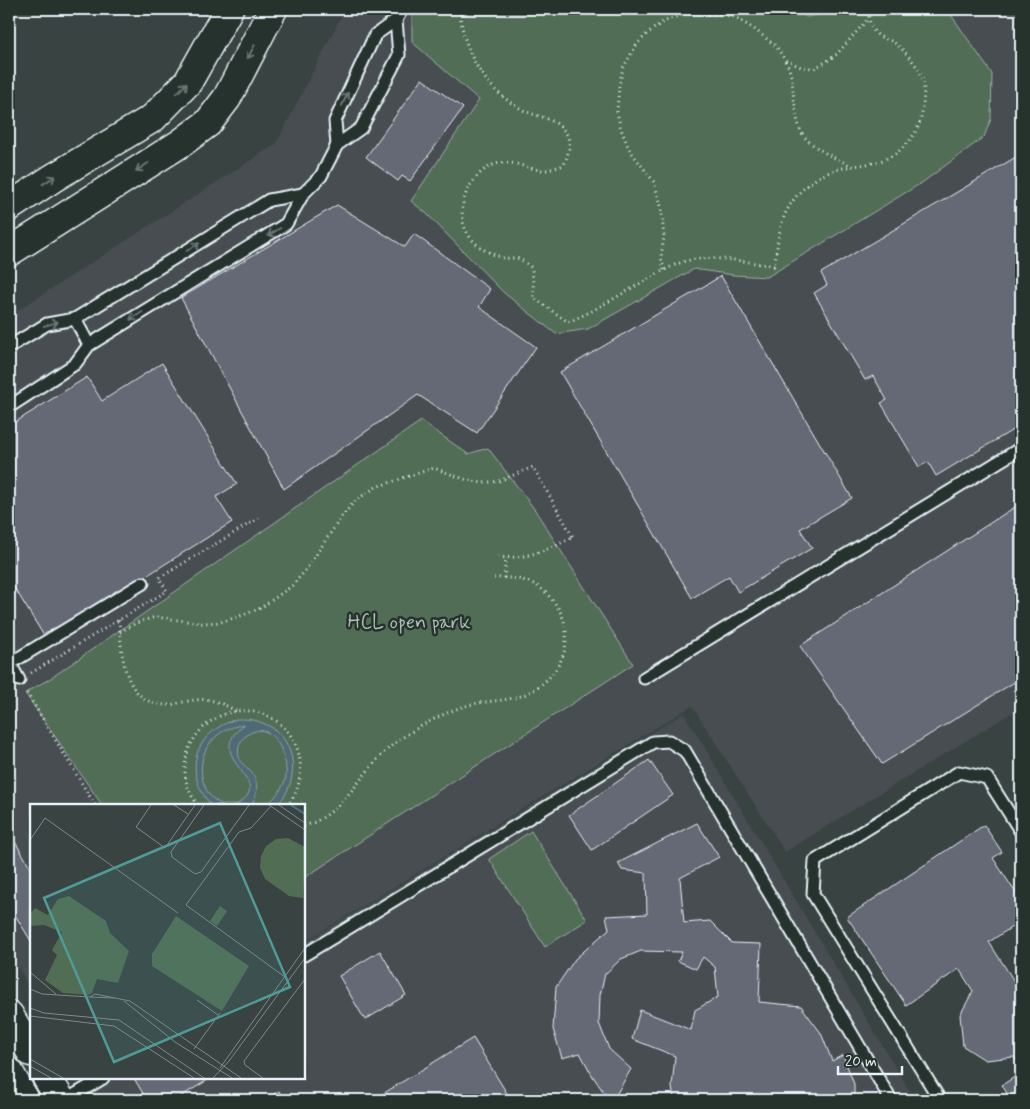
<svg xmlns="http://www.w3.org/2000/svg" width="1030" height="1109" font-family="Mynerve,sans-serif">
  <rect width="100%" height="100%" fill="#394342"/>
  <filter id="ink" filterUnits="userSpaceOnUse"><feTurbulence type="fractalNoise" baseFrequency=".02" numOctaves="2"/><feDisplacementMap in="SourceGraphic" scale="10" xChannelSelector="R" yChannelSelector="G"/><feConvolveMatrix kernelMatrix="1 2 1 2 8 2 1 2 1" color-interpolation-filters="sRGB"/></filter>
  <g filter="url(#ink)">
    <g fill="#464e51">
      <path d="M345 9H1021V707L785 852 692 706 304 942V805H31V989L9 953V316L276 144Z"/>
      <path d="M684 713 915 1100H100L87 1078H304V943Z"/>
    </g>
    <g fill="#516d54" stroke="#9cafa6">
      <path d="M414 9H796L806 17 829 13 834 9H947L992 74 991 119 984 137 923 182 767 277 733 275 694 269 588 329 556 334 504 293 426 213 411 201 479 100 412 42V14Z"/>
      <path d="M421 421 468 454 488 448 535 510 633 664 304 878V805H102L25 693 51 678Z"/>
      <path d="M531 831 587 920 545 947 489 859Z"/>
    </g>
    <path fill="#4f6b75" stroke="#8ca1a9" d="M237 719C245 719 252 719 260 722 296 733 303 780 277 805H266C274 799 281 791 285 781 291 761 273 716 247 735 238 741 236 753 241 762 244 766 248 769 252 773 259 783 258 795 251 805H235C281 782 199 758 244 725 212 728 193 757 205 787 208 795 215 802 224 805H211C182 771 194 732 237 719Z"/>
    <g fill="#656774" stroke="#e8f1f8">
      <path d="M422 79 463 108 410 181 402 176 398 181 366 157Z"/>
      <path d="M1021 154V415L1018 417 1021 425 936 476 928 462 919 467 881 403 887 400 873 376 865 380 814 293 827 285 821 273Z"/>
      <path d="M337 205 405 247 414 234 490 289 479 307 536 347 477 433 418 395 284 489 181 298Z"/>
      <path d="M721 276 852 498 800 529 812 548 738 592 729 576 692 598 560 372Z"/>
      <path d="M162 363 237 484 216 497 232 522 46 639 9 579V426L87 377 102 401Z"/>
      <path d="M1021 503V678L882 764 800 646Z"/>
      <path d="M649 760 673 795 592 850 569 815Z"/>
      <path d="M697 823 719 857 680 878 684 923 710 921 732 943 761 944 759 1002 801 1006 821 1033 832 1061 843 1055 854 1084V1100H674L672 1087 675 1056 632 1039 640 1010 691 1030 695 1010 718 997 715 967 703 957 696 969 678 961 682 952 641 951 621 959 605 974 600 995 599 1023 609 1049 631 1069 613 1100H609L592 1075 580 1053 562 1058 553 1029 556 987 575 959 609 929 606 916 647 914 646 873 622 870 618 863Z"/>
      <path d="M984 825 1002 852 993 858 1021 901V921L989 942 1021 992V1069L1014 1057 985 1060 963 1046 960 1015 973 991 959 969 906 1005 847 917Z"/>
      <path d="M9 832 31 868V941L9 905Z"/>
      <path d="M380 951 406 995 365 1020 339 976Z"/>
      <path d="M473 1038 511 1100H373Z"/>
      <path d="M1021 1073V1100H1011L1002 1085Z"/>
      <path d="M138 1078H211L175 1100H147L135 1080Z"/>
      <path d="M279 1091 284 1100H264Z"/>
    </g>
    <g fill="none" stroke-linecap="round" stroke-linejoin="round">
      <defs>
        <g id="service">
          <path d="M337 145 335 121 375 35 396 20"/>
          <path d="M75 319 89 345"/>
          <path d="M9 347 47 324 75 319 269 200 303 194"/>
          <path d="M9 407 75 364 89 345 286 224 303 194 321 176 337 145 361 128 399 55 396 20 402 9"/>
          <path d="M9 662 19 680"/>
          <path d="M9 664 143 583"/>
          <path d="M644 678 1021 448"/>
          <path d="M304 955 653 742 669 741 685 751 891 1100"/>
          <path d="M66 1100 103 1078"/>
          <path d="M940 1100 813 894 815 861 959 772 987 778 1021 832"/>
        </g>
        <g id="tertiary">
          <path d="M9 207 53 178 153 118 188 82 229 9"/>
          <path d="M9 252 181 143 208 123 227 98 273 9"/>
          <path d="M9 1015 31 1052"/>
          <path d="M9 1072 25 1100"/>
          <path d="M47 1078 61 1100"/>
        </g>
      </defs>
      <use href="#service" stroke="#e8f1f8" stroke-width="15"/>
      <use href="#tertiary" stroke="#e8f1f8" stroke-width="31"/>
      <g stroke="#e8f1f8" stroke-width="3" stroke-dasharray="1 4" stroke-linecap="butt">
        <path d="M460 9C462 52 486 92 525 111 540 118 554 117 565 132 573 143 568 153 564 165 557 167 548 171 542 170 526 169 511 158 493 165 479 171 468 185 464 199 456 230 475 250 504 258 509 259 515 257 519 259 524 261 528 265 532 268L534 298 568 322C597 310 624 292 652 277 666 269 681 260 698 259 723 257 749 262 774 266 778 247 778 224 789 207 796 194 811 180 825 174 842 166 860 166 877 162 899 156 918 137 922 114 923 104 925 91 923 80 921 69 905 51 896 44 891 40 884 39 879 36 870 30 868 18 869 9"/>
        <path d="M683 14H723L738 19 754 29 776 46 785 60 801 67 814 68 826 62 837 54 868 19"/>
        <path d="M785 61C793 74 792 84 794 98 795 109 797 123 802 133 810 147 836 159 850 165"/>
        <path d="M664 270 661 257 664 237 661 206 654 182 629 149 621 129 617 112 619 86 623 68 637 44 647 34 661 23 683 14 682 9"/>
        <path d="M504 578 506 558"/>
        <path d="M119 620C122 655 122 706 170 705 176 704 182 702 189 701 209 697 218 701 236 711"/>
        <path d="M120 632 136 623 155 617 202 623 221 622 240 616 259 609 292 586 305 571 342 516 356 500 376 487 434 468 464 479 482 483 499 481 533 467 573 537C548 550 525 560 496 557"/>
        <path d="M31 673 167 591 159 578 259 518"/>
        <path d="M27 693 95 805"/>
        <path d="M198 805C156 752 224 682 279 723 289 731 296 742 299 755 303 773 299 791 288 805"/>
        <path d="M304 826C344 814 360 773 389 748 407 732 446 711 469 705 488 700 509 702 528 693 567 673 580 629 549 596 534 579 515 577 494 578"/>
      </g>
      <use href="#service" stroke="#26332d" stroke-width="11"/>
      <use href="#tertiary" stroke="#26332d" stroke-width="28"/>
    </g>
    <defs><path id="oneway-shaft" d="M-6 0H5M1.5-3L5.5 0L1.5 3" fill="none" stroke-width="1.6" stroke-linecap="round" stroke-linejoin="round" transform="scale(1.25)"/></defs>
    <g stroke="#6a7674">
      <use href="#oneway-shaft" transform="translate(251 52) rotate(118)"/>
      <use href="#oneway-shaft" transform="translate(182 88) rotate(-46)"/>
      <use href="#oneway-shaft" transform="translate(345 99) rotate(-65)"/>
      <use href="#oneway-shaft" transform="translate(142 167) rotate(148)"/>
      <use href="#oneway-shaft" transform="translate(49 180) rotate(-33)"/>
      <use href="#oneway-shaft" transform="translate(274 232) rotate(148)"/>
      <use href="#oneway-shaft" transform="translate(193 247) rotate(-32)"/>
      <use href="#oneway-shaft" transform="translate(136 316) rotate(148)"/>
      <use href="#oneway-shaft" transform="translate(51 324) rotate(-15)"/>
    </g>
  </g>
  <g text-anchor="middle" dominant-baseline="central" stroke-width="5" stroke-linejoin="round" paint-order="stroke">
    <g font-size="20" fill="#acbcb6" stroke="#26332d">
      <text x="409" y="622">HCL open park</text>
    </g>
  </g>
  <g transform="translate(30 804)">
    <rect width="275" height="275" fill="#394342"/>
    <path d="M258 34 275 43 273 94 259 92 235 75 230 64 231 52 236 42 246 35ZM39 92 76 117 80 129 99 147 88 179 67 175 62 189 58 191 33 189 15 176 27 151 22 146 32 128 14 121 0 122V110L5 104 18 111 28 95ZM190 102 197 107 187 122 180 117ZM146 112 219 162 192 207 122 162V150Z" fill="#516d54"/>
    <path fill="none" stroke="#4f6b75" stroke-width="2.5" d="M261 1 275 10"/>
    <path fill="none" stroke="#7f898b" stroke-width="1" d="M121 1 106 23 135 44 165 1M144 1 158 10M174 1 141 48 142 53 165 70 171 68 219 1M239 1 275 26M249 1 275 19M241 2 221 24 209 28 156 101 255 173M0 36 15 14 148 109M0 168 26 190M0 185 12 190 60 193 65 190 100 197 211 274M60 193 84 194M167 196 188 211M94 197 145 238 202 274M0 204 14 209 89 216 174 274M0 212 84 222 164 274M164 245 190 209M0 255 33 274M0 262 21 274M190 264 275 144M183 274 199 257 275 154M233 274 215 261 214 257 275 175"/>
    <path fill="#509b97" fill-opacity="0.15" stroke="#509b97" stroke-width="2.5" d="M190 19 260 183 84 258 14 94Z"/>
    <rect width="275" height="275" fill="none" stroke="#e8f1f8" stroke-width="2.5"/>
  </g>
  <rect width="1030" height="1109" fill="none" stroke="#26332d" stroke-width="30"/>
  <rect x="15" y="15" width="1000" height="1079" fill="none" stroke="#e8f1f8" stroke-width="2" filter="url(#ink)"/>
  <path d="M838 1066v8h64v-8" fill="none" stroke="#e8f1f8" stroke-width="2.5"/>
  <text x="845" y="1066" font-size="15" fill="#e8f1f8" stroke="#26332d" stroke-width="4" paint-order="stroke">20 m</text>
</svg>
